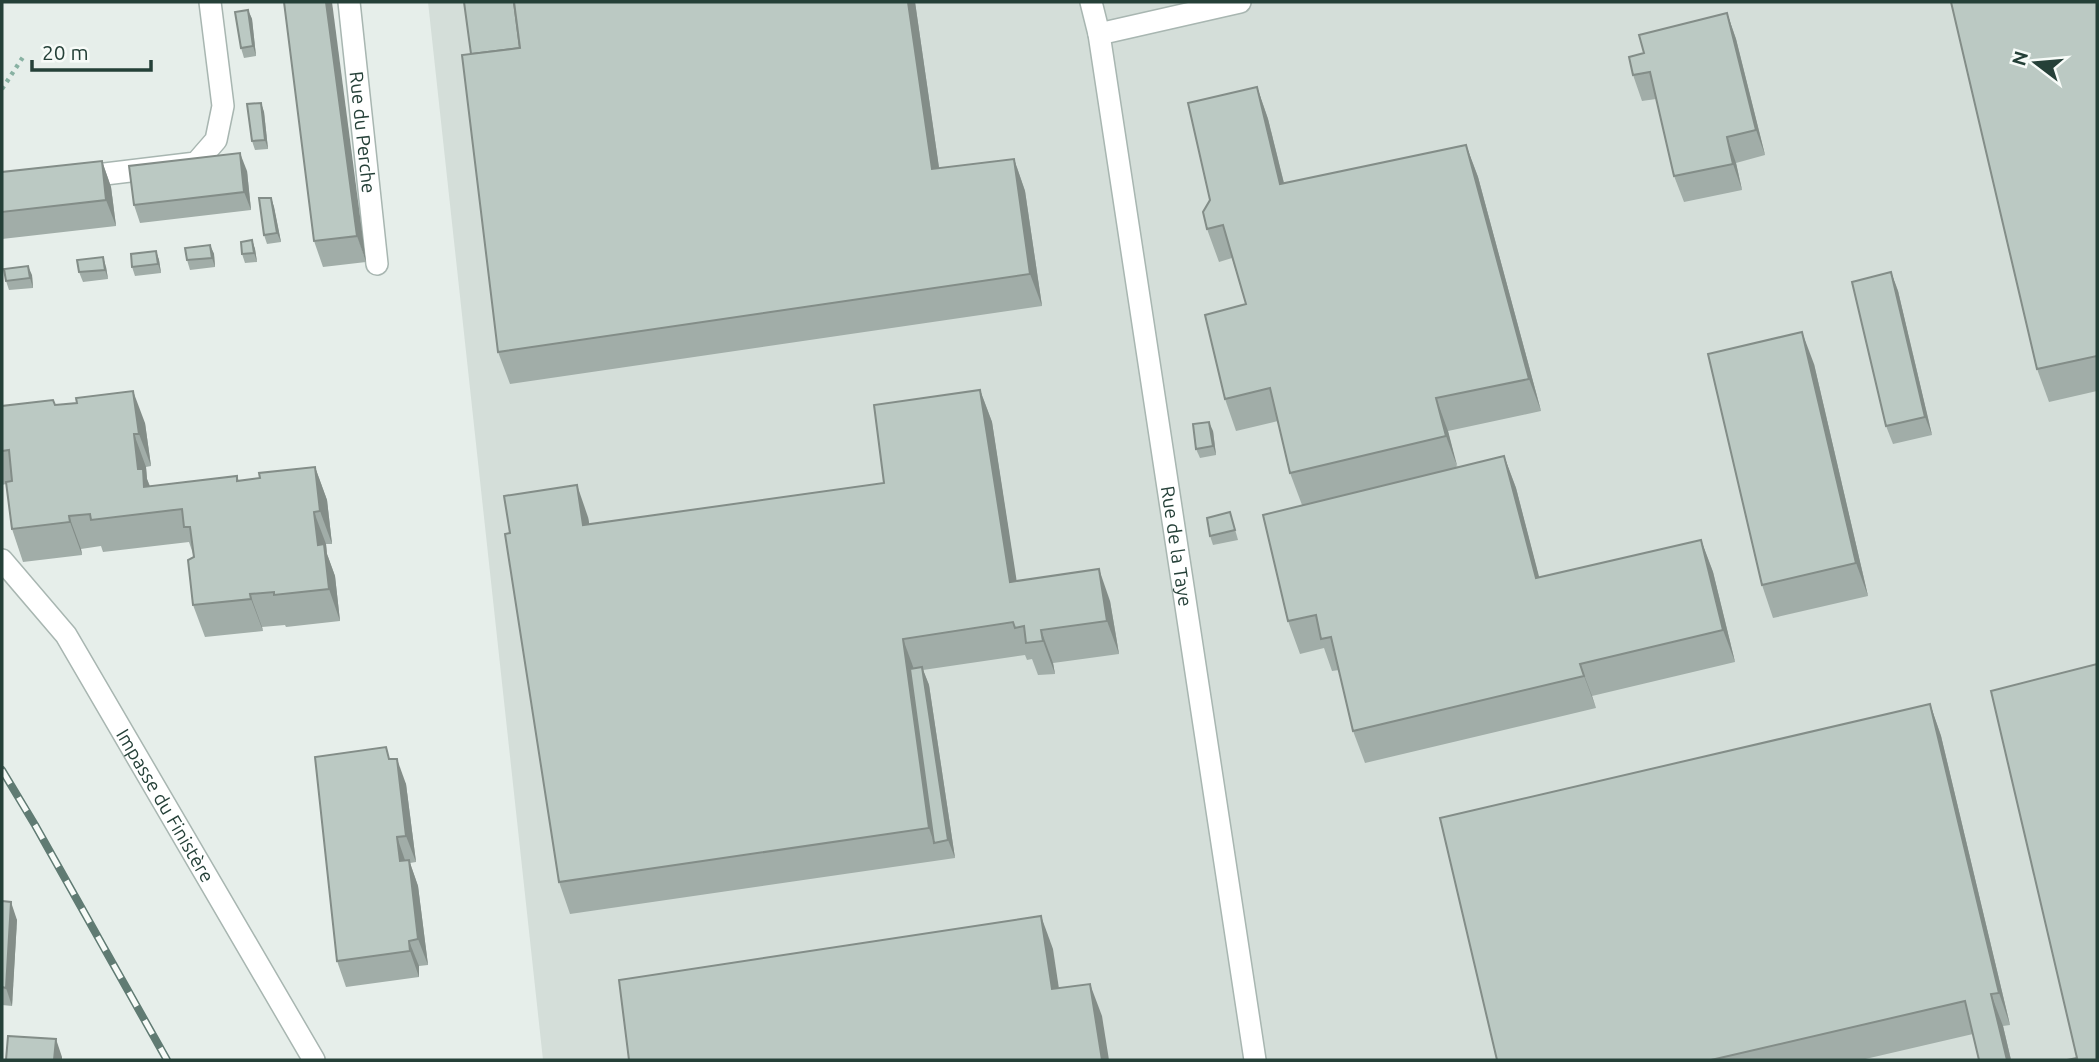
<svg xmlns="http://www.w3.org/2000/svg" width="2099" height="1062" font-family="Ubuntu,sans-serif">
  <rect width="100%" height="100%" fill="#e6eeea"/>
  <path fill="#d4ded9" d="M428 2H2097V1060H543Z"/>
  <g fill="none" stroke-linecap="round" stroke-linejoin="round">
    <defs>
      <g id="minor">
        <path id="s1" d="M349 2 377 264"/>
        <path id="s2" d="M1091 2 1099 34 1255 1060"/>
        <path d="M1099 34 1240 2"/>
        <path d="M80 177 196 163 216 140 223 106 210 2"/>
        <path id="s3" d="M2 560 66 635 314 1060"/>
      </g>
    </defs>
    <use href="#minor" stroke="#a8b6b1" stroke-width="24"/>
    <path stroke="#88b1a2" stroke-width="4.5" stroke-dasharray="3.5 5" stroke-linecap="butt" d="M2 89 25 54"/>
    <use href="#minor" stroke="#fff" stroke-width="21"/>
    <defs>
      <path id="rail" d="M2 770 35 825 167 1060"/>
    </defs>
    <use href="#rail" stroke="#607b73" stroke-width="8"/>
    <use href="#rail" stroke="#f7fbf8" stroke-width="5" stroke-dasharray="16" stroke-linecap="butt"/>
  </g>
  <g fill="#a1ada8">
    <path d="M284 2 366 262 323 267 314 241Z"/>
    <path d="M464 2H915L939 168 1014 159 1025 191 1042 306 510 384 498 352 471 54Z"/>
    <path d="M2097 2V391L2049 402 2037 369Z"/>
    <path d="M248 10 252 19 256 56 244 58 241 48Z"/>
    <path d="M1727 13 1736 39 1765 155 1736 163 1742 190 1684 202 1674 176 1656 99 1642 101 1633 75 1644 53Z"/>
    <path d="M1257 87 1268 119 1284 183 1466 145 1478 177 1541 411 1448 431 1457 468 1504 456 1516 488 1539 578 1701 540 1713 572 1735 662 1592 696 1596 708 1365 763 1353 731 1339 670 1332 671 1324 648 1300 654 1288 621 1302 505 1290 473 1278 421 1236 431 1225 399 1246 304 1232 258 1219 262 1207 229 1210 200Z"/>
    <path d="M261 103 264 112 268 149 255 150 252 141Z"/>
    <path d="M102 161 111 187 116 226 2 239V172Z"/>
    <path d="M247 171 251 210 140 223 134 205Z"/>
    <path d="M271 198 274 207 281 242 267 244 264 235Z"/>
    <path d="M252 240 255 249 257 262 245 263 242 254Z"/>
    <path d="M210 245 214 254 215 267 190 270 187 260Z"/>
    <path d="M156 251 159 260 161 273 135 276 132 267Z"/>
    <path d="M106 267 108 279 83 282 79 272Z"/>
    <path d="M1891 272 1898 291 1932 435 1893 444 1886 426Z"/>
    <path d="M32 275 33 288 9 290 6 281Z"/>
    <path d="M1814 364 1868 596 1773 618 1762 585Z"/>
    <path d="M980 390 992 422 1016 581 1110 601 1119 654 1053 663 1055 674 1038 675 1032 659 1027 660 1025 655 923 670 929 685 955 858 570 914 559 882 588 517 589 524 884 483Z"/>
    <path d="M55 405 145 423 151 466 146 467 147 479 150 486 237 476 239 481 260 478 315 467 327 500 332 544H326L327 554 335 576 340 621 286 627 285 625 262 627 263 631 205 637 193 605 194 557 189 542 103 552 101 546 81 549 82 555 23 562 12 529 6 484 2 485V406Z"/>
    <path d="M1213 431 1216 455 1200 458 1196 449Z"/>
    <path d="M1233 522 1238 540 1213 545 1210 536Z"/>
    <path d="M1930 704 1941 736 2010 1025 2003 1026 2011 1060H1979L1973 1034 1861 1060H1497Z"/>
    <path d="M391 759 406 784 416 862 410 863 418 886 428 965 419 966V977L346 987 337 961Z"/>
    <path d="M2 901 17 920 12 1006 2 1005Z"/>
  </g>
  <g fill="#838d88">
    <path d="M326 2H332L366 262 357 236Z"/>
    <path d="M908 2H915L944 202 932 169Z"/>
    <path d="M248 10 252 19 256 56 253 46Z"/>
    <path d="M1727 13 1736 39 1765 155 1756 130Z"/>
    <path d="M1257 87 1268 119 1292 216 1280 184Z"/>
    <path d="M261 103 264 112 268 149 265 140Z"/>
    <path d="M1727 137 1736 163 1742 190 1733 164Z"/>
    <path d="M1466 145 1478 177 1541 411 1529 379Z"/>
    <path d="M240 153 247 171 251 210 244 192Z"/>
    <path d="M1014 159 1025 191 1042 306 1030 274Z"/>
    <path d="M102 161 111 187 116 226 106 200Z"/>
    <path d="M271 198 274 207 281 242 277 233Z"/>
    <path d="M252 240 255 249 257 262 254 253Z"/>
    <path d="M210 245 214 254 215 267 212 258Z"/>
    <path d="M156 251 159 260 161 273 158 264Z"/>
    <path d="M103 257 106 267 108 279 105 270Z"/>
    <path d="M28 266 32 275 33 288 30 278Z"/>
    <path d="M1891 272 1898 291 1932 435 1925 417Z"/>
    <path d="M1802 332 1814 364 1868 596 1856 563Z"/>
    <path d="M980 390 992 422 1022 615 1010 582Z"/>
    <path d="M133 391 145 423 151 466 139 434Z"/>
    <path d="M1436 398 1448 431 1458 469 1446 436Z"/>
    <path d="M1209 422 1213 431 1216 455 1213 446Z"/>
    <path d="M134 434 146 467 147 479 155 501 156 512 138 469Z"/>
    <path d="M1504 456 1516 488 1548 611 1536 578Z"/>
    <path d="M315 467 327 500 332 544 320 511Z"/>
    <path d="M577 485 588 517 592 539 583 525Z"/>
    <path d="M314 512 326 544 327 554 335 576 340 621 329 589 318 545Z"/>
    <path d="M69 516 81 549 82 555 70 522Z"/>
    <path d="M1701 540 1713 572 1735 662 1723 630Z"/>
    <path d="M1099 569 1110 601 1119 654 1107 621Z"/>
    <path d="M250 594 262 627 263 631 251 599Z"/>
    <path d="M1041 630 1053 663 1055 674 1043 641Z"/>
    <path d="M903 639 915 672 934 843 929 828Z"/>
    <path d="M1580 664 1592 696 1596 708 1584 676Z"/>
    <path d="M922 667 929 685 955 858 948 840Z"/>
    <path d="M1930 704 1941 736 2010 1025 1999 993Z"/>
    <path d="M397 759 406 784 416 862 406 836Z"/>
    <path d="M397 837 406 863 400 861Z"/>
    <path d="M409 860 418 886 428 965 418 939Z"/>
    <path d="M11 902 17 920 12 1006 6 988Z"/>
    <path d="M1041 916 1053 949 1064 1022 1052 989Z"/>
    <path d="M409 941 419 966V977L410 951Z"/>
    <path d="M1090 984 1102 1016 1109 1060H1102Z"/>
    <path d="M1991 994 2003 1026 2011 1060H2007Z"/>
    <path d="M56 1039 62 1057V1060H54Z"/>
  </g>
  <g fill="#bbc9c3" stroke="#838d88" stroke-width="2">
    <path d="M284 2H326L357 236 314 241Z"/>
    <path d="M464 2H514L520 48 471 54Z"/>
    <path d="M514 2H908L932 169 1014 159 1030 274 498 352 462 55 520 48Z"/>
    <path d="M1951 2H2097V356L2037 369Z"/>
    <path d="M248 10 253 46 241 48 235 12Z"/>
    <path d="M1727 13 1756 130 1727 137 1733 164 1674 176 1650 72 1633 75 1629 57 1644 53 1639 35Z"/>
    <path d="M1257 87 1280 184 1466 145 1529 379 1436 398 1446 436 1290 473 1270 388 1225 399 1205 315 1246 304 1223 225 1207 229 1203 212 1210 200 1188 103Z"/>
    <path d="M261 103 265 140 252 141 247 104Z"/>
    <path d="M240 153 244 192 134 205 129 166Z"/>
    <path d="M102 161 106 200 2 212V172Z"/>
    <path d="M259 198H271L277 233 264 235Z"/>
    <path d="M252 240 254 253 242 254 241 242Z"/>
    <path d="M210 245 212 258 187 260 185 248Z"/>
    <path d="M156 251 158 264 132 267 131 254Z"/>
    <path d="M103 257 105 270 79 272 77 260Z"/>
    <path d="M28 266 30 278 6 281 4 269Z"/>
    <path d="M1891 272 1925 417 1886 426 1852 282Z"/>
    <path d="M1802 332 1856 563 1762 585 1708 354Z"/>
    <path d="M980 390 1010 582 1099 569 1107 621 1041 630 1043 641 1026 643 1024 626 1015 628 1013 622 903 639 929 828 559 882 505 534 510 533 504 496 577 485 583 525 884 483 874 405Z"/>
    <path d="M133 391 139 434H134L138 469H143L144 487 237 476V481L260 478 259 473 315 467 320 511 314 512 318 545 324 544 329 589 274 595V592L250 594 251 599 193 605 188 560 194 557 190 527H184L182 509 91 520 90 514 69 516 70 522 12 529 6 482 12 481 9 450 2 451V406L53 400 55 405 77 403 76 398Z"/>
    <path d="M1209 422 1213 446 1196 449 1193 424Z"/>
    <path d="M1504 456 1536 578 1701 540 1723 630 1580 664 1584 676 1353 731 1331 637 1321 639 1316 615 1288 621 1263 515Z"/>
    <path d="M1230 512 1235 530 1210 536 1207 518Z"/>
    <path d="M2097 664V1060H2067L2077 1058 1991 691Z"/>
    <path d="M922 667 948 840 934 843 910 669Z"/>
    <path d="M1930 704 1999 993 1991 994 2007 1060H1979L1965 1001 1711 1060H1497L1440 818Z"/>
    <path d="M386 747 389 759H397L406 836 397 837 400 861 409 860 418 939 409 941 410 951 337 961 315 757Z"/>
    <path d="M2 901 11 902 6 988 2 987Z"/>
    <path d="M1041 916 1052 989 1090 984 1102 1060H629L619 980Z"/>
    <path d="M8 1036 56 1039 54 1060H6Z"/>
  </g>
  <g text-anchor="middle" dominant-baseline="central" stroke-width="5" stroke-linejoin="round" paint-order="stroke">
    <g font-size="19" fill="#254038" stroke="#f7fbf8">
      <text stroke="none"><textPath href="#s1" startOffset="131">Rue du Perche</textPath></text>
      <text stroke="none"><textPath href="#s2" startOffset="551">Rue de la Taye</textPath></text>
      <text stroke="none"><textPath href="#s3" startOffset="296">Impasse du Finistère</textPath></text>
    </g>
  </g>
  <rect width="2099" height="1062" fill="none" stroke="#254038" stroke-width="7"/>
  <g transform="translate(2036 63) rotate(286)" stroke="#f7fbf8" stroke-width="5" paint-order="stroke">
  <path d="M0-5L12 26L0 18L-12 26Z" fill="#254038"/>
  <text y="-10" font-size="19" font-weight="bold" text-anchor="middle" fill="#254038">N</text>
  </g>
  <path d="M32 60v10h119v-10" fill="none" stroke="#254038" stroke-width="3.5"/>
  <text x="42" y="60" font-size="21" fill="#254038" stroke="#f7fbf8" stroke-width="5" paint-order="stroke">20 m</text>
</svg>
